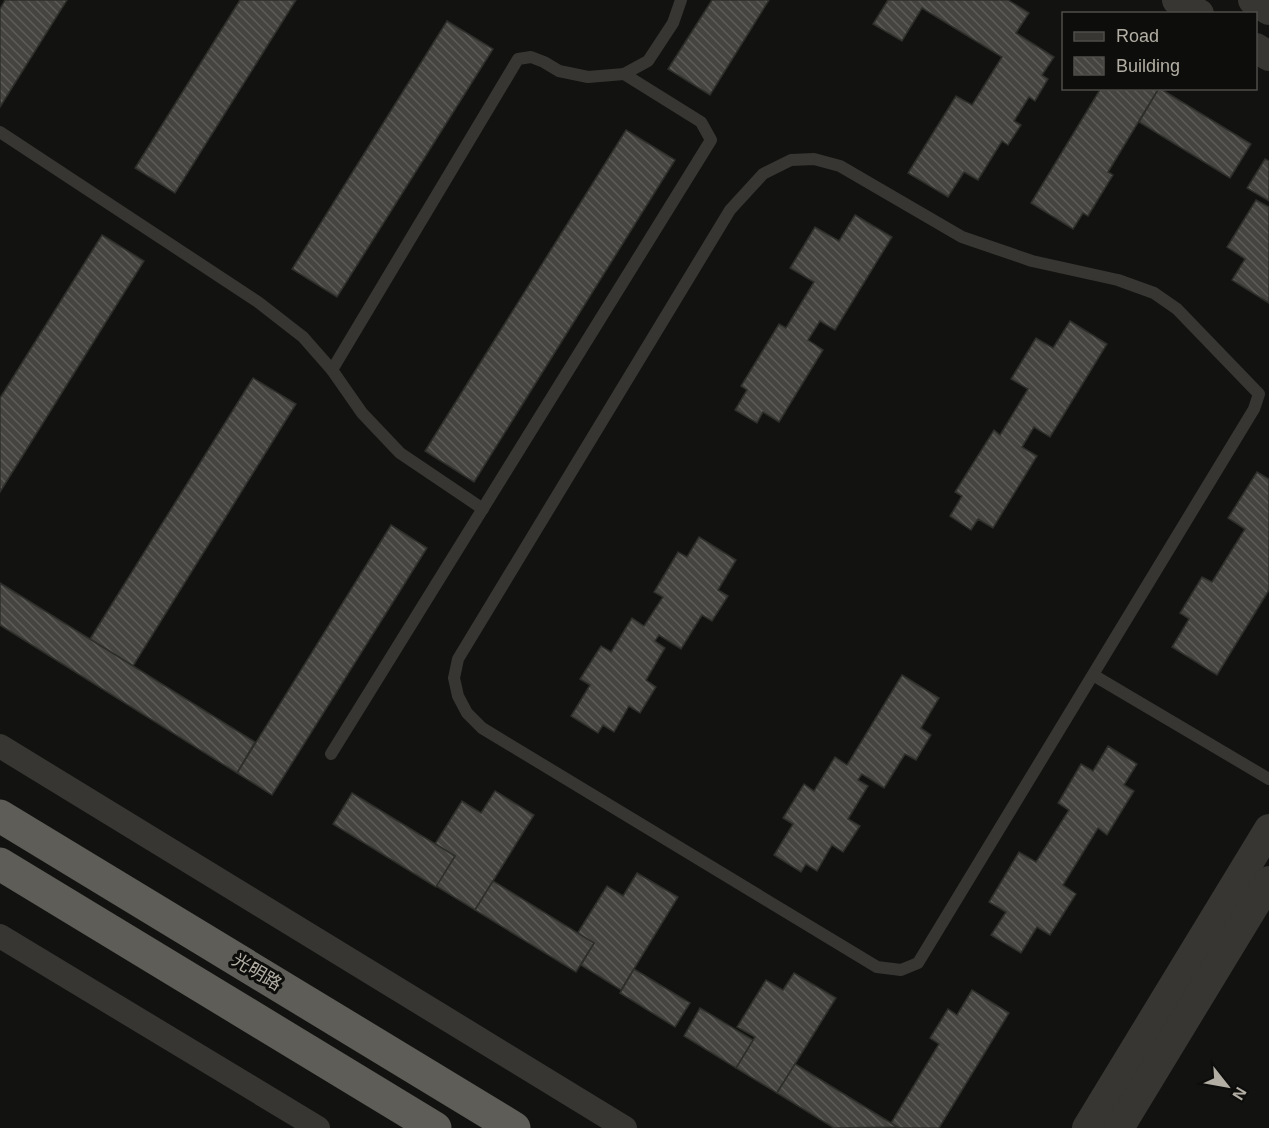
<svg xmlns="http://www.w3.org/2000/svg" width="1269" height="1128" font-family="Arial,'Noto Sans SC',sans-serif">
  <defs>
    <pattern id="building-back-hatch" width="6" height="6" patternUnits="userSpaceOnUse" patternTransform="scale(1.5)"><rect width="6" height="6" fill="#454440"/><path d="M-1 5l2 2M0 0l6 6M5-1l2 2" fill="none" stroke="#5d5c59"/></pattern>
  </defs>
  <rect width="100%" height="100%" fill="#121211"/>
  <g fill="url(#building-back-hatch)" stroke="#2e2e2b" stroke-width="1.5">
    <path d="M5 0H67L0 107V9Z"/>
    <path d="M240 0H296L175 193 135 168Z"/>
    <path d="M712 0H769L710 95 668 69Z"/>
    <path d="M888 0H1008L1029 13 1016 33 1054 57 1042 75 1048 79 1035 101 1029 97 1014 121 1021 125 1008 145 1002 141 978 180 964 172 948 197 908 173 956 96 972 105 1002 57 922 8 902 41 873 24Z"/>
    <path d="M447 21 493 49 337 297 292 269Z"/>
    <path d="M1101 88H1159L1108 172 1113 175 1088 216 1083 213 1073 229 1031 203Z"/>
    <path d="M1159 88 1251 144 1230 178 1139 122Z"/>
    <path d="M626 130 675 160 474 482 425 451Z"/>
    <path d="M1265 159 1269 161V201L1247 188Z"/>
    <path d="M1256 200 1269 207V303L1232 280 1245 259 1227 247Z"/>
    <path d="M855 215 892 237 835 330 820 321 808 340 823 350 779 422 763 412 757 423 735 410 747 390 741 386 779 324 786 328 814 282 790 268 815 227 839 241Z"/>
    <path d="M102 235 144 261 0 492V398Z"/>
    <path d="M1070 321 1107 344 1050 437 1034 427 1022 447 1037 456 993 528 978 519 971 530 950 516 962 496 955 492 994 430 1000 435 1028 389 1011 379 1036 338 1053 348Z"/>
    <path d="M253 378 296 404 133 666 90 639Z"/>
    <path d="M1257 472 1269 479V590L1217 675 1172 647 1189 619 1180 613 1202 577 1212 582 1245 529 1228 518Z"/>
    <path d="M391 525 427 548 272 795 237 773Z"/>
    <path d="M699 537 736 560 718 590 728 596 712 621 702 615 681 649 659 635 655 641 665 648 646 680 656 687 640 713 629 706 614 732 603 725 598 733 571 716 590 685 580 679 601 646 611 652 632 618 644 626 663 597 654 592 678 552 687 557Z"/>
    <path d="M0 583 255 742 237 773 0 625Z"/>
    <path d="M902 675 939 698 921 728 931 735 916 760 905 754 884 788 862 774 858 780 868 786 848 819 860 826 843 852 832 845 817 871 806 864 801 872 774 855 793 824 783 818 804 784 814 791 835 757 847 765Z"/>
    <path d="M1108 746 1137 764 1124 785 1134 791 1107 835 1098 828 1063 885 1076 894 1050 935 1037 927 1021 953 991 935 1006 912 989 902 1019 852 1036 862 1069 810 1058 803 1081 764 1093 771Z"/>
    <path d="M495 791 534 815 475 910 436 886 455 856 435 844 462 801 481 813Z"/>
    <path d="M352 793 455 856 436 887 333 824Z"/>
    <path d="M637 873 678 897 621 990 581 965 594 943 577 934 607 886 623 896Z"/>
    <path d="M493 881 594 943 576 972 475 910Z"/>
    <path d="M634 969 690 1003 675 1027 620 993Z"/>
    <path d="M794 973 836 998 777 1093 736 1068 755 1037 737 1027 766 980 783 990Z"/>
    <path d="M972 990 1009 1013 939 1128H898L891 1123 939 1044 930 1038 948 1009 957 1015Z"/>
    <path d="M700 1008 753 1040 736 1068 684 1036Z"/>
    <path d="M795 1064 891 1123 898 1127 834 1128 777 1093Z"/>
  </g>
  <g fill="none" stroke-linecap="round" stroke-linejoin="round">
    <g stroke="#373632" stroke-width="12">
      <path d="M0 132 258 302 303 337 332 370 362 413 400 453 483 509"/>
      <path d="M814 159 840 166 962 237 1032 261 1118 280 1154 293 1177 309 1259 394 1254 409 918 963 901 970 877 967 482 728 467 713 458 696 454 678 458 659 730 210 763 174 791 160Z"/>
      <path d="M332 370 518 59 531 57 544 62 559 71 588 77 624 74"/>
      <path d="M1093 675 1269 779"/>
      <path d="M331 754 711 140 701 122 624 74 648 61 673 23 681 0"/>
    </g>
    <g stroke="#373632" stroke-width="24">
      <path d="M0 746 625 1128"/>
      <path d="M0 936 318 1128"/>
    </g>
    <g stroke="#373632" stroke-width="30">
      <path d="M1177 0 1199 14"/>
      <path d="M1253 0 1269 10"/>
      <path d="M1256 48 1269 56"/>
      <path d="M1087 1128 1269 829"/>
      <path d="M1119 1128 1269 881"/>
    </g>
    <g stroke="#5e5d57" stroke-width="33">
      <path d="M0 816 514 1128"/>
      <path d="M0 864 435 1128"/>
    </g>
  </g>
  <g text-anchor="middle" dominant-baseline="central" stroke-width="6" stroke-linejoin="round" paint-order="stroke">
    <g font-size="18" fill="#b2aea4" stroke="#0d0d0c">
      <text transform="translate(257 972) rotate(31)">光明路</text>
    </g>
  </g>
  <rect x="1062" y="12" width="195" height="78" fill="#0d0d0c" stroke="#4f4d49" stroke-width="1.5"/>
  <rect x="1074" y="32" width="30" height="9" fill="#373632" stroke="#4f4d49" stroke-width="1.5"/>
  <text x="1116" y="42" font-size="18" fill="#b2aea4">Road</text>
  <rect x="1074" y="57" width="30" height="18" fill="url(#building-back-hatch)" stroke="#4f4d49" stroke-width="1.5"/>
  <text x="1116" y="72" font-size="18" fill="#b2aea4">Building</text>
  <g transform="translate(1227 1086) rotate(121)" stroke="#0d0d0c" stroke-width="4.5" paint-order="stroke">
  <path d="M0-4.5L10 22L0 15L-10 22Z" fill="#b2aea4"/>
  <text y="-9" font-size="16" font-weight="bold" text-anchor="middle" fill="#b2aea4">N</text>
  </g>
</svg>
